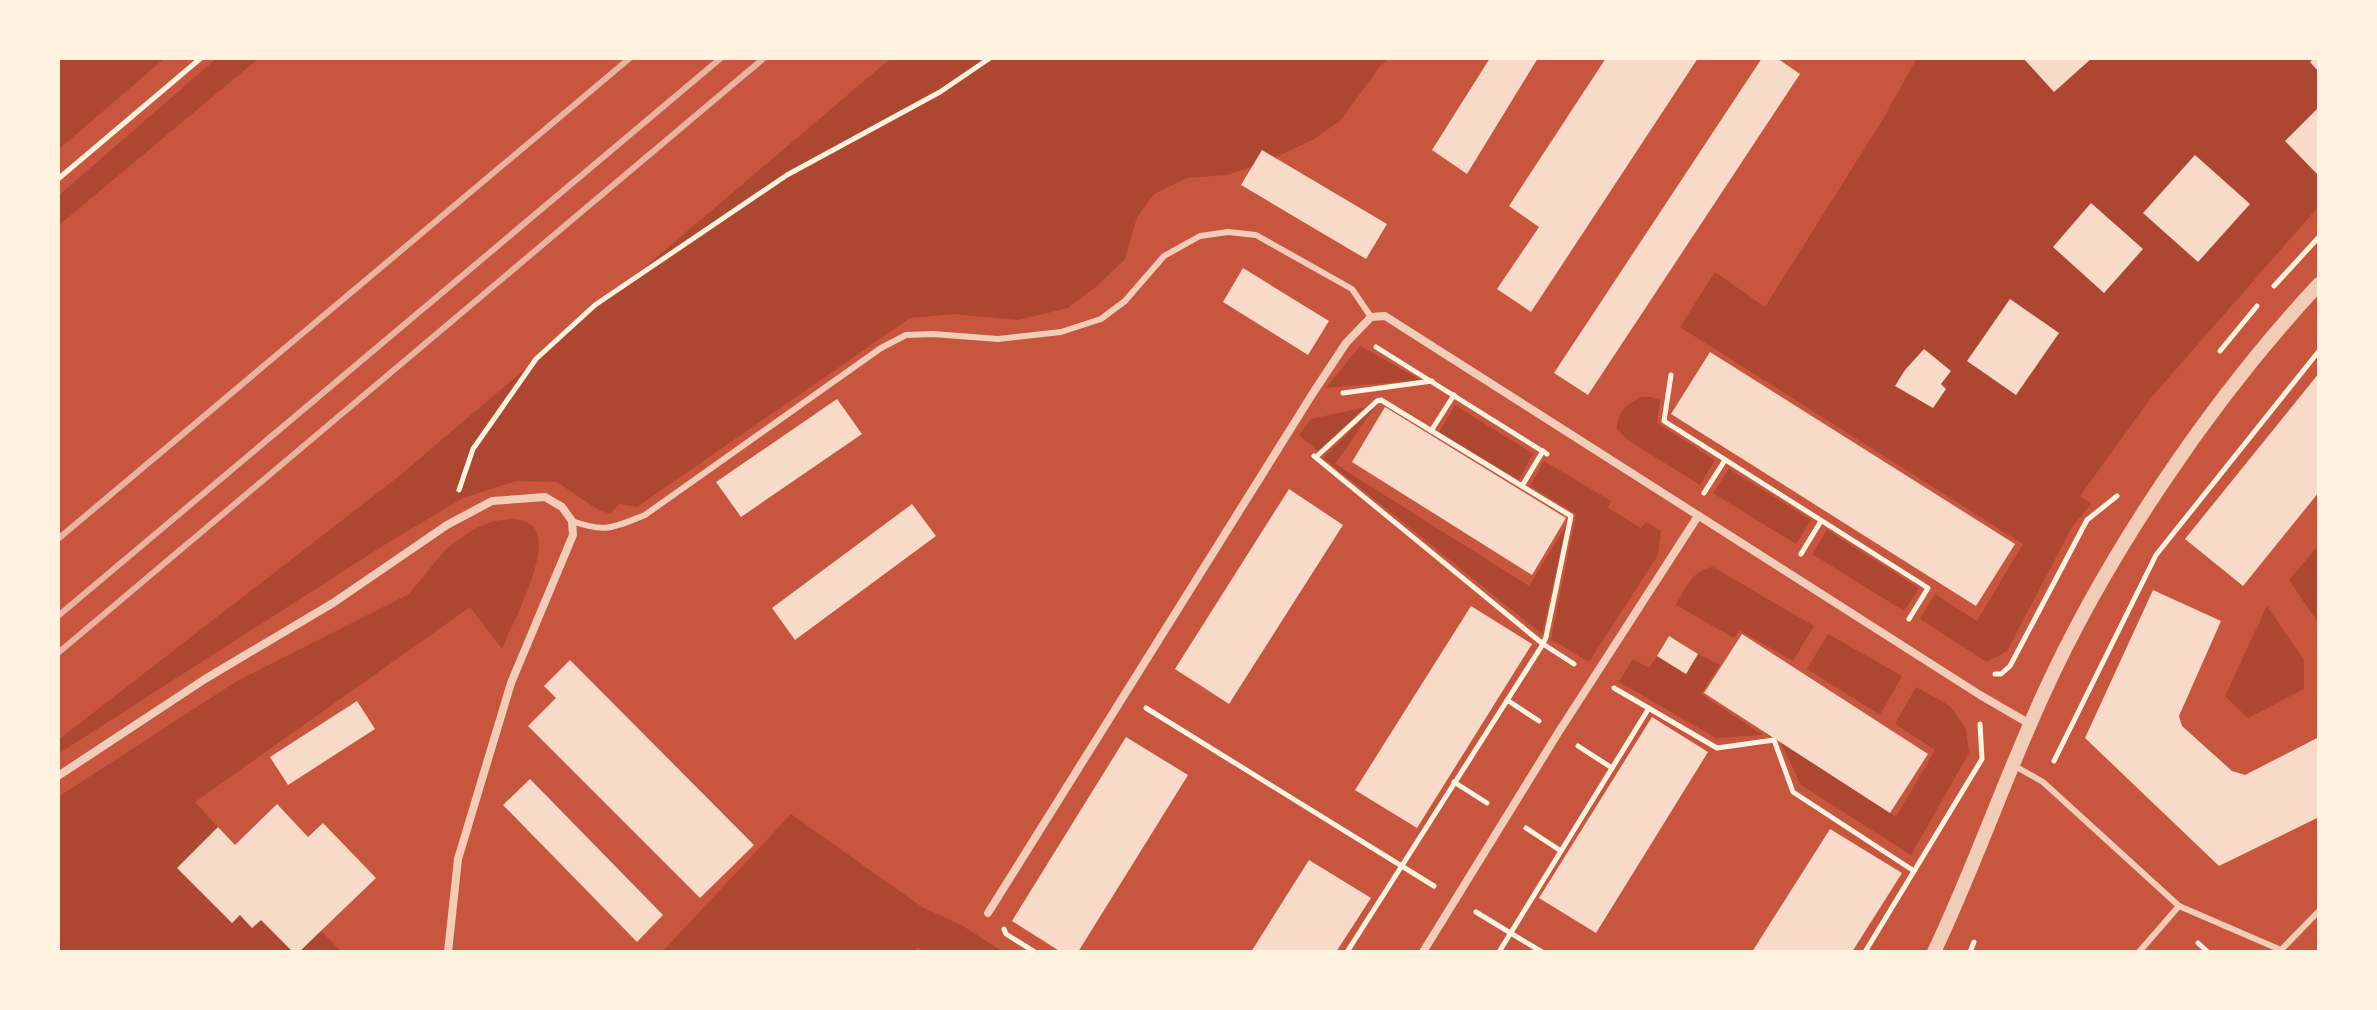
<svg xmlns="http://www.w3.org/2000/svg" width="2377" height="1010" font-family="'Titillium Web',sans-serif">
  <rect width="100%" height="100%" fill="#c8553d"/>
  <g fill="#ae4732">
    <path d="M58 58H165L58 150Z"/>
    <path d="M217 58H259L58 226V196Z"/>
    <path d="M891 58H1389L1380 66 1341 120 1314 139 1266 162 1227 175 1187 178 1154 194 1137 217 1125 259 1097 286 1068 308 1018 320 953 314 910 318 637 507 619 504 610 514 597 509 557 482 516 481 463 498 381 547 58 754V740L398 477Z"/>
    <path d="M1917 58H2319V206L2150 399 2080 496 2091 504 2072 527 2007 651 1987 662 1920 619 1935 594 1977 621 2023 544 1680 327 1715 272 1765 307 1883 119Z"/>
    <path d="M1360 346 1421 380 1326 388Z"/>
    <path d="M1640 397H1651L1660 400 1657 423 1715 460 1700 485 1626 439 1617 429C1618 412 1625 406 1640 397Z"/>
    <path d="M1376 405 1335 464 1529 586 1566 526 1542 634 1323 458Z"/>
    <path d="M1455 405 1533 454 1519 480 1439 432Z"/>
    <path d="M1366 407 1318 451 1299 435 1311 419Z"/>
    <path d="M1544 461 1611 501 1608 508 1641 528 1646 522 1661 531 1658 555 1589 662 1551 639 1576 514 1530 486Z"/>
    <path d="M1729 469 1811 520 1796 544 1713 493Z"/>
    <path d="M512 519C521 520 529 521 535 529 551 553 512 623 502 649L470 607 195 802 218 827 240 915 261 920 293 952H58V797L237 681 409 594 446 549 472 530 493 521Z"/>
    <path d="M1827 530 1919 588 1904 611 1812 554Z"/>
    <path d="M2319 545V624L2289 580Z"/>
    <path d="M1713 567 1814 626 1793 661 1739 630 1734 638 1676 605C1686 588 1692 570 1713 567Z"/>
    <path d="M2267 606 2304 660V689L2248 718 2225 696Z"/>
    <path d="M1828 634 1902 676 1880 715 1807 669Z"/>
    <path d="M1698 654 1720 665 1701 694 1763 735 1716 738 1619 682 1633 659 1649 668 1657 656 1685 674Z"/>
    <path d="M1916 687 1950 706 1966 729 1969 753 1911 855 1801 785 1780 741 1896 817 1935 750 1895 724Z"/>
    <path d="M791 814 922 907 963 926 1003 952H923L918 947 912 952H662Z"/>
    <path d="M321 931 342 952H299Z"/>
  </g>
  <g fill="#f7dbc8">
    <path d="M1490 58H1538L1467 174 1432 150Z"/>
    <path d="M1606 58H1698L1531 312 1497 289 1539 227 1509 206Z"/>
    <path d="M1762 58H1777L1800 74 1588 395 1554 373Z"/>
    <path d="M2023 58H2092L2054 92Z"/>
    <path d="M2314 58H2319V72L2310 62Z"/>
    <path d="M2319 107V176L2285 141Z"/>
    <path d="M1262 150 1387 224 1366 259 1241 185Z"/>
    <path d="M2195 155 2250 204 2198 262 2143 213Z"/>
    <path d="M2091 203 2143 249 2104 293 2053 247Z"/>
    <path d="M1243 268 1329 321 1308 355 1223 302Z"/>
    <path d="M2010 299 2059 333 2016 395 1967 361Z"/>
    <path d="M1924 349 1951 371 1941 384 1946 389 1933 408 1895 386 1905 370Z"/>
    <path d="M1710 352 2015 544 1976 606 1671 414Z"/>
    <path d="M2319 373V492L2243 586 2185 539Z"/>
    <path d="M837 399 862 434 741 517 716 482Z"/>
    <path d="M1385 407 1566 518 1532 575 1352 462Z"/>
    <path d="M1289 489 1343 525 1229 704 1175 669Z"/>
    <path d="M912 504 936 536 795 640 772 608Z"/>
    <path d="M2153 590 2221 621 2179 716 2182 726 2232 771 2245 775 2319 737V817L2219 866 2085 738Z"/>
    <path d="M1471 606 1532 644 1417 828 1355 790Z"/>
    <path d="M1742 634 1928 754 1890 813 1704 693Z"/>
    <path d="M1669 636 1698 654 1686 674 1657 656Z"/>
    <path d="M570 660 754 845 700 898 528 726 556 698 544 686Z"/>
    <path d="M357 701 375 729 288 785 270 757Z"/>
    <path d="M1652 717 1708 752 1596 933 1539 898Z"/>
    <path d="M1126 737 1188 775 1078 952H1061L1012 921Z"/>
    <path d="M530 779 663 915 637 942 503 805Z"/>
    <path d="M277 804 308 837 323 823 376 878 299 952H293L261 920 252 928 240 915 232 923 177 868 218 827 235 845Z"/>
    <path d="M1830 829 1902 873 1852 952H1752Z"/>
    <path d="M1309 860 1371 898 1336 952H1251Z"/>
  </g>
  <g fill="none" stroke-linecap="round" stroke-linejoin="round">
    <g stroke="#fff3e0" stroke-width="5">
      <path d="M58 179 201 58"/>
      <path d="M2274 286 2319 237"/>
      <path d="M1376 347 1547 454"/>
      <path d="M2220 351 2257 306"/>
      <path d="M1671 375 1664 421 1928 588 1909 619"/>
      <path d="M1343 393 1432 381"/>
      <path d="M1431 431 1454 395"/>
      <path d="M1314 456 1543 644 1574 664"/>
      <path d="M1316 457 1377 401 1381 400 1571 516 1546 637 1543 644 1347 952"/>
      <path d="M1522 486 1543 451"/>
      <path d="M459 490 473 449 536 359 595 305 787 175 940 92 990 58"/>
      <path d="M1704 493 1725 460"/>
      <path d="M1801 554 1821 521"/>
      <path d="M1995 674H2001L2010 666 2087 520 2117 496"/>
      <path d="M1614 688 1717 748 1774 740 1793 792 1914 871"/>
      <path d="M1507 700 1539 721"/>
      <path d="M1146 708 1434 886"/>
      <path d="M1578 746 1612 768"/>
      <path d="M2054 761 2156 555 2319 351"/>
      <path d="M1454 782 1487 803"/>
      <path d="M1526 828 1561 851"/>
      <path d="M1476 912 1542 952"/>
      <path d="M1004 929 1006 934 1035 952"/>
      <path d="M2198 943 2208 952"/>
      <path d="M1499 952 1649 708"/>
      <path d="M1865 952 1982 759 1980 724"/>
      <path d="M1970 952 1974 942"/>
    </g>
    <g stroke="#f1ccb7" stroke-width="6">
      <path d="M572 521C606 533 612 528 645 515L881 348 906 335 933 334 998 339 1061 332 1101 319 1125 301 1164 256 1200 236 1228 232 1256 235 1352 289 1371 317"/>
      <path d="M2013 765 2043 782 2179 906 2281 950 2319 911"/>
      <path d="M2139 952 2179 906"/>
    </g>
    <g stroke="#f1ccb7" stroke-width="8">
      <path d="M58 776 205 679 333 603 447 525 492 501 545 497 562 507 572 521 573 535 511 683 458 859 448 952"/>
      <path d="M988 913 1313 393 1346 343 1371 317 1385 316 1980 695 2030 724"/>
      <path d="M1423 952 1558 733 1698 516"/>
    </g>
    <path stroke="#f1ccb7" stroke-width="14" d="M1934 952C1974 868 2004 780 2043 695 2108 552 2212 399 2319 284"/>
    <g stroke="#e9b49f" stroke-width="6">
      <path d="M58 539 630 58"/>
      <path d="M58 616 721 58"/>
      <path d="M58 653 764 58"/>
    </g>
  </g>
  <rect width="2377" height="1010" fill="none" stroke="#fff3e0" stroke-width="120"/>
</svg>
